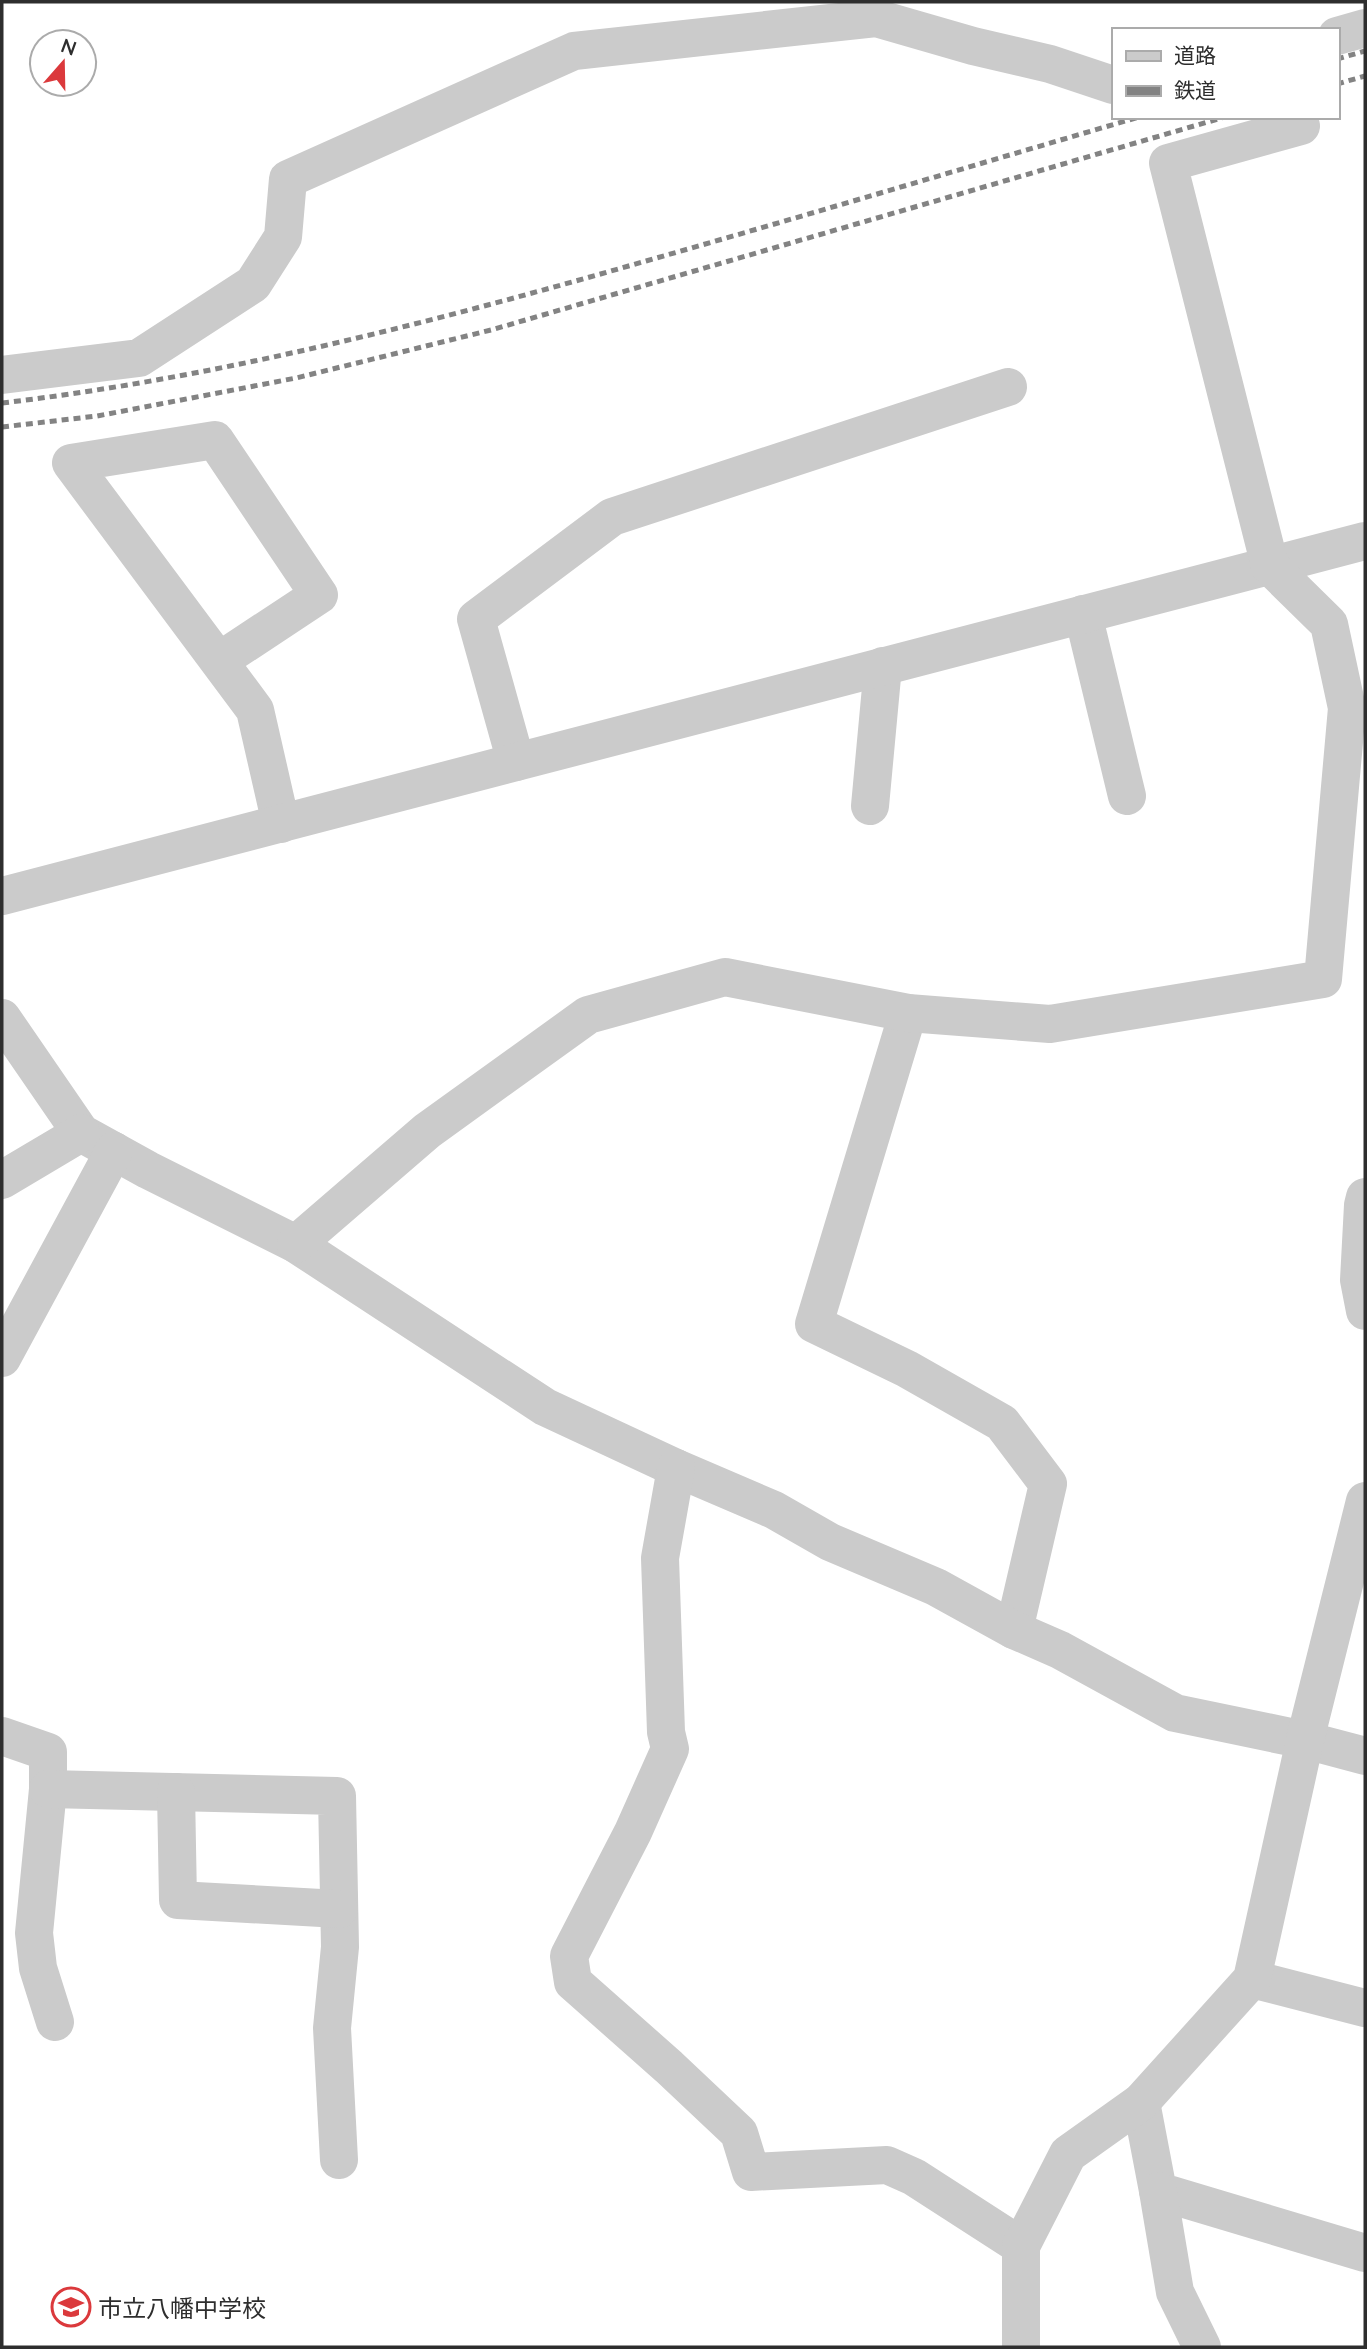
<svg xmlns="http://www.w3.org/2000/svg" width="1367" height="2349" font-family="Lato,'Noto Sans JP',sans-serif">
  <rect width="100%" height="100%" fill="#fff"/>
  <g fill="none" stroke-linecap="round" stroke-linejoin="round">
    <g stroke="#cbcbcb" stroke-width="38">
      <path d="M1337 36 1365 28"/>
      <path d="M2 375 139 358 253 284 283 237 288 179 574 51 876 18 973 46 1050 64 1113 85"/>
      <path d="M1083 614 1127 796"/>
      <path d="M219 661 319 595 215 440 71 463 255 710 281 824"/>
      <path d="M516 762 476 619 612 517 1008 387"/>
      <path d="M870 806 883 666"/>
      <path d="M2 896 1365 541"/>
      <path d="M908 1013 814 1324 907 1369 1002 1423 1048 1484 1014 1630"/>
      <path d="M2 1018 81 1133 148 1170 296 1244 545 1407 676 1468 774 1510 830 1542 936 1587 1014 1630 1060 1650 1175 1713 1305 1740 1365 1756"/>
      <path d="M2 1180 81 1133"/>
      <path d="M1365 1197 1363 1205 1359 1280 1365 1311"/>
      <path d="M296 1244 427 1131 588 1015 725 977 908 1013 1050 1024 1323 979 1347 708 1329 624 1270 566 1168 163 1301 126"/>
      <path d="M2 1358 114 1151"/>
      <path d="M676 1468 660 1558 666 1732 670 1749 633 1832 569 1956 573 1982 669 2067 739 2133 751 2172 887 2165 914 2177 1021 2246"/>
      <path d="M2 1736 48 1752V1789L34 1933 38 1968 55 2022"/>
      <path d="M48 1789 337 1796 340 1947 332 2028 339 2160"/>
      <path d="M176 1792 178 1900 339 1909"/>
      <path d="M1252 1979 1365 2008"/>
      <path d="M1141 2102 1158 2191 1365 2253"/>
      <path d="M1158 2191 1175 2292 1202 2347"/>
      <path d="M1021 2347V2246L1068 2154 1141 2102 1252 1979 1305 1740 1365 1501"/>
    </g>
    <g stroke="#838383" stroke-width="5" stroke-dasharray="7 5" stroke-linecap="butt">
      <path d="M1337 59 1365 51"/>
      <path d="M1337 84 1365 76"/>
      <path d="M2 403C221 377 434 322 646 261 811 214 975 165 1139 117"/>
      <path d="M2 427 97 416 296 378 491 330 1225 117"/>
    </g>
  </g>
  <defs>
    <symbol id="school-ring" viewBox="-11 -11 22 22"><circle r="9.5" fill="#fff" stroke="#db393c" stroke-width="1.5"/><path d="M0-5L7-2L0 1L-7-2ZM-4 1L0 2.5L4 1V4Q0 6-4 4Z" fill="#db393c"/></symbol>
  </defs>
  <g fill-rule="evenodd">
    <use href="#school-ring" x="49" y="2285" width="44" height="44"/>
  </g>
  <g text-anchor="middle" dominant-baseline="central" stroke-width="7" stroke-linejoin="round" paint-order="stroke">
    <g font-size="24" fill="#2e2e2e" stroke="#fff" text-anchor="start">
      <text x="98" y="2307">市立八幡中学校</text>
    </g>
  </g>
  <rect width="1367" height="2349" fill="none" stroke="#2e2e2e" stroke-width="7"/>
  <rect x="1112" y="28" width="228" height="91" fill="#ffffff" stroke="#ababab" stroke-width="2"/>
  <rect x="1126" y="51" width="35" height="10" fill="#cbcbcb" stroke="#ababab" stroke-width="2"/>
  <text x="1174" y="63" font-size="21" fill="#2e2e2e">道路</text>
  <rect x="1126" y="86" width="35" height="10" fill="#838383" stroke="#ababab" stroke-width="2"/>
  <text x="1174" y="98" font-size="21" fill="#2e2e2e">鉄道</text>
  <g transform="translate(63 63) rotate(20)"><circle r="33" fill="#ffffff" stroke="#ababab" stroke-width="2"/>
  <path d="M0-5L12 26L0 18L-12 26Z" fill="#db393c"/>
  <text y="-10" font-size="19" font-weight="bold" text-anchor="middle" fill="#2e2e2e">N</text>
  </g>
</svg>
